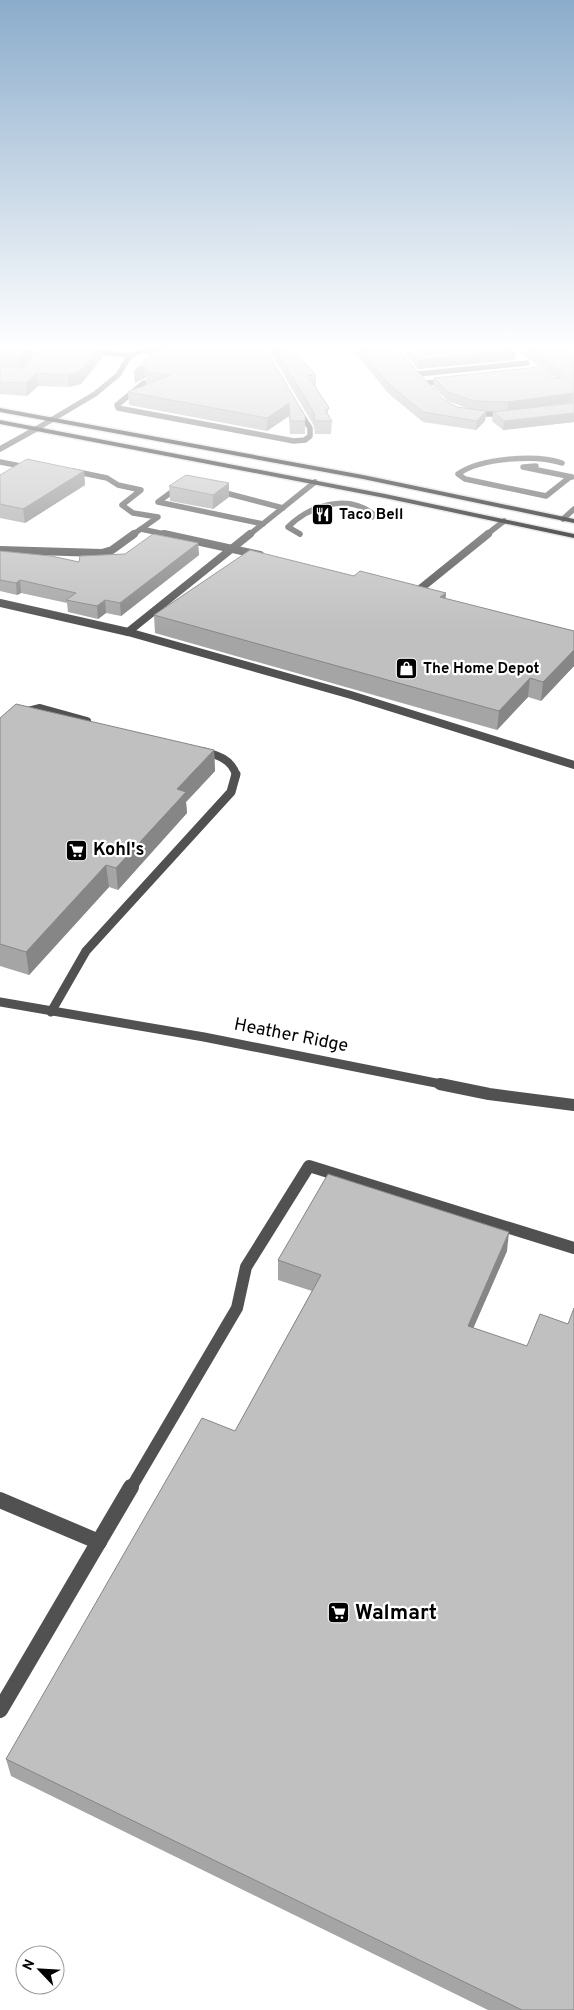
<svg xmlns="http://www.w3.org/2000/svg" width="574" height="2010" font-family="Overpass,sans-serif">
  <rect width="100%" height="100%" fill="#fff"/>
  <g fill="none" stroke-linecap="round" stroke-linejoin="round">
    <defs>
      <g id="primary">
        <path d="M0 408 363 475 574 519V523L363 479 0 412Z"/>
        <path d="M0 420 385 494 574 534V538L385 498 0 424Z"/>
      </g>
    </defs>
    <use href="#primary" stroke="#dbdbdb" stroke-width="3"/>
    <g stroke="#515151" stroke-width="5.5">
      <path d="M89 352 133 355"/>
      <path d="M0 449 36 429"/>
      <path d="M0 462 31 468"/>
      <path d="M562 463C537 454 480 458 458 474L465 479 546 496 570 477"/>
      <path d="M536 466 523 467 572 477"/>
      <path d="M73 471 107 478 118 485 141 490 122 505 133 513 158 517 141 529"/>
      <path d="M181 485 158 502 263 524"/>
      <path d="M218 491 283 508"/>
      <path d="M563 519 574 509"/>
      <path d="M300 534 288 527C309 506 347 493 373 514L372 517"/>
      <path d="M132 535 141 529 169 535"/>
      <path d="M249 535 315 482"/>
      <path d="M486 535 504 521"/>
    </g>
    <g stroke="#515151" stroke-width="8">
      <path d="M164 534 260 555"/>
      <path d="M0 550 102 553 112 550 134 534"/>
      <path d="M415 593 488 534"/>
      <path d="M0 603 128 632 351 695 574 765"/>
      <path d="M128 632 250 534"/>
      <path d="M24 712 40 708 87 721"/>
      <path d="M203 751C217 755 232 759 236 775"/>
    </g>
    <path stroke="#515151" stroke-width="9" d="M51 1012 86 951 231 792 236 774"/>
    <path stroke="#515151" stroke-width="12" d="M131 1488 237 1308 246 1267 309 1166 574 1248"/>
    <g stroke="#515151" stroke-width="16">
      <path d="M0 1500 99 1542"/>
      <path d="M0 1710 131 1487"/>
    </g>
    <g stroke="#515151" stroke-width="5.5">
      <path d="M418 374 527 363"/>
      <path d="M144 383 117 405 118 408 294 441 305 440 310 436V428L298 409"/>
      <path d="M426 383 447 381"/>
      <path d="M473 414H506"/>
      <path d="M36 429 95 394 118 375 129 357 140 351H167"/>
    </g>
    <path stroke="#515151" stroke-width="9" d="M0 1002 204 1037 446 1085"/>
    <path stroke="#515151" stroke-width="12" d="M440 1084 489 1094 574 1105"/>
    <use href="#primary" fill="#000" fill-rule="evenodd"/>
  </g>
  <g fill="#a5a5a5">
    <path d="M0 350H101L102 358 81 384 69 387 38 386 27 396 0 394Z"/>
    <path d="M156 350H266L305 416V434H290L289 416 267 431 129 405 128 392 148 384 145 378 135 383 134 371Z"/>
    <path d="M269 350H292L293 351 316 375V387L328 406V415L332 421 331 434H315L314 426Z"/>
    <path d="M353 350H398L443 399 457 407 469 409 448 401 433 387 434 378 557 379 516 350H574V422L503 430 492 421 493 412 500 411H481H486L485 421 476 430 423 422 388 393Z"/>
    <path d="M402 350H514L515 360 418 369Z"/>
    <path d="M84 471 85 485 25 523 0 518V475Z"/>
    <path d="M169 486 229 497 213 509 170 501Z"/>
    <path d="M198 543 199 555 121 616 106 613 98 619 68 612 67 603 21 593 17 595 0 591V551L79 562 125 554Z"/>
    <path d="M446 599 574 631V666L541 701 528 697 497 730 155 633 154 615Z"/>
    <path d="M0 718 214 750 215 771 186 802 187 813 118 890 109 887 29 975 0 966Z"/>
    <path d="M507 1251 473 1328 574 2010H488L11 1776 6 1759 235 1431 312 1291 278 1280V1260Z"/>
  </g>
  <g fill="#868686">
    <path d="M26 350H37L20 371 18 359Z"/>
    <path d="M98 350H101L102 358 81 384 69 387 68 375Z"/>
    <path d="M516 351 515 360 418 369 419 360Z"/>
    <path d="M144 366 145 378 135 383 134 371Z"/>
    <path d="M37 373 38 386 27 396 26 383Z"/>
    <path d="M574 393 573 402 507 411 508 402Z"/>
    <path d="M289 403V416L267 431V418Z"/>
    <path d="M486 411 485 421 476 430 477 421Z"/>
    <path d="M574 413V422L503 430 504 421Z"/>
    <path d="M84 471 85 485 25 523 23 509Z"/>
    <path d="M229 483V497L213 509V495Z"/>
    <path d="M198 543 199 555 121 616 120 603Z"/>
    <path d="M20 580 21 593 17 595 16 583Z"/>
    <path d="M446 593 445 611 440 597Z"/>
    <path d="M105 600 106 613 98 619 97 606Z"/>
    <path d="M574 650V666L541 701 543 682Z"/>
    <path d="M530 678 528 697 497 730 499 711Z"/>
    <path d="M214 750 215 771 186 802 187 813 118 890 116 868 177 789Z"/>
    <path d="M106 865 109 887 29 975 26 952Z"/>
    <path d="M509 1232 507 1251 466 1345 468 1326Z"/>
  </g>
  <g fill="#c0c0c0" stroke="#868686">
    <path d="M0 350H26L18 359 0 358Z"/>
    <path d="M37 350H98L80 371 68 375 37 373 26 383 0 382V367L23 368Z"/>
    <path d="M156 350H266L305 416V421H290L289 403 267 418 128 392 170 375 148 372 144 366 134 371Z"/>
    <path d="M276 350H292L293 351 316 375H307L328 406 329 409 325 410 332 421H315L314 413Z"/>
    <path d="M361 350H398L443 399 457 407 486 411 477 421 423 412 389 384Z"/>
    <path d="M410 350H514L516 351 419 360Z"/>
    <path d="M529 350H574V393L508 402 474 401 448 392 434 378 538 367 555 379 560 378V371Z"/>
    <path d="M574 403V413L504 421 493 412Z"/>
    <path d="M27 459 84 471 23 509 0 504V475Z"/>
    <path d="M186 475 229 483 213 495 169 486Z"/>
    <path d="M153 534 198 543 120 603 105 600 97 606 66 600 76 593 20 580 16 583 0 580V551L51 556 79 562 80 556 125 554Z"/>
    <path d="M250 550 354 576 360 571 446 593 440 597 574 631V650L543 682 530 678 499 711 154 615Z"/>
    <path d="M16 704 214 750 177 789 186 792 116 868 106 865 26 952 0 944V718Z"/>
    <path d="M328 1174 509 1232 468 1326 527 1346 540 1314 568 1324 574 1308V2010H522L6 1759 202 1418 235 1431 321 1275 278 1260Z"/>
  </g>
  <linearGradient id="sky" x2="0" y2="1"><stop stop-color="#8baccb"/><stop offset="0.55" stop-color="#fff"/><stop offset="1" stop-color="#fff" stop-opacity="0"/></linearGradient>
  <rect width="574" height="631" fill="url(#sky)"/>
  <defs>
    <symbol id="restaurant-square" viewBox="-11 -11 22 22"><rect x="-9" y="-9" width="18" height="18" rx="4" fill="#000" stroke="#fff"/><path d="M-5-6h1v4h1v-4h1v4h1v-4h1v5L-1.5 .5V6h-2V.5L-5-1ZM5-6V6H3V1.5H1.5Q1.5-4 5-6Z" fill="#fff"/></symbol>
    <symbol id="shop-square" viewBox="-11 -11 22 22"><rect x="-9" y="-9" width="18" height="18" rx="4" fill="#000" stroke="#fff"/><path d="M-5-2.5h2.3a2.7 3.5 0 0 1 5.4 0H5L5.5 6h-11ZM-1.5-2.5h3a1.5 2.3 0 0 0-3 0Z" fill="#fff"/></symbol>
    <symbol id="supermarket-square" viewBox="-11 -11 22 22"><rect x="-9" y="-9" width="18" height="18" rx="4" fill="#000" stroke="#fff"/><path d="M-6-5.5h2.5l.6 2H6L4.5 2H-2.5L-4.4-4H-6ZM-1.5 3.2a1.3 1.3 0 1 0 .1 0ZM3 3.2a1.3 1.3 0 1 0 .1 0Z" fill="#fff"/></symbol>
  </defs>
  <g fill-rule="evenodd">
    <use href="#restaurant-square" x="310" y="502" width="25" height="25"/>
    <use href="#shop-square" x="394" y="656" width="25" height="25"/>
    <use href="#supermarket-square" x="64" y="838" width="25" height="25"/>
    <use href="#supermarket-square" x="326" y="1600" width="25" height="25"/>
  </g>
  <g text-anchor="middle" dominant-baseline="central" stroke-width="4.5" stroke-linejoin="round" paint-order="stroke">
    <g font-size="15" font-weight="bold" fill="#000" stroke="#fff" text-anchor="start">
      <text x="339" y="515">Taco Bell</text>
      <text x="423" y="669">The Home Depot</text>
    </g>
    <g font-size="18" font-weight="bold" fill="#000" stroke="#fff" text-anchor="start">
      <text x="93" y="850">Kohl's</text>
    </g>
    <g font-size="18" fill="#000" stroke="#fff">
      <text transform="translate(291 1036) rotate(11)">Heather Ridge</text>
    </g>
    <g font-size="21" font-weight="bold" fill="#000" stroke="#fff" text-anchor="start">
      <text x="355" y="1613">Walmart</text>
    </g>
  </g>
  <g transform="translate(40 1970) rotate(295)"><circle r="24" fill="#ffffff" stroke="#999999"/>
  <path d="M0-4L9 19L0 12L-9 19Z" fill="#000000"/>
  <text y="-8" font-size="14" font-weight="bold" text-anchor="middle" fill="#000000">N</text>
  </g>
</svg>
